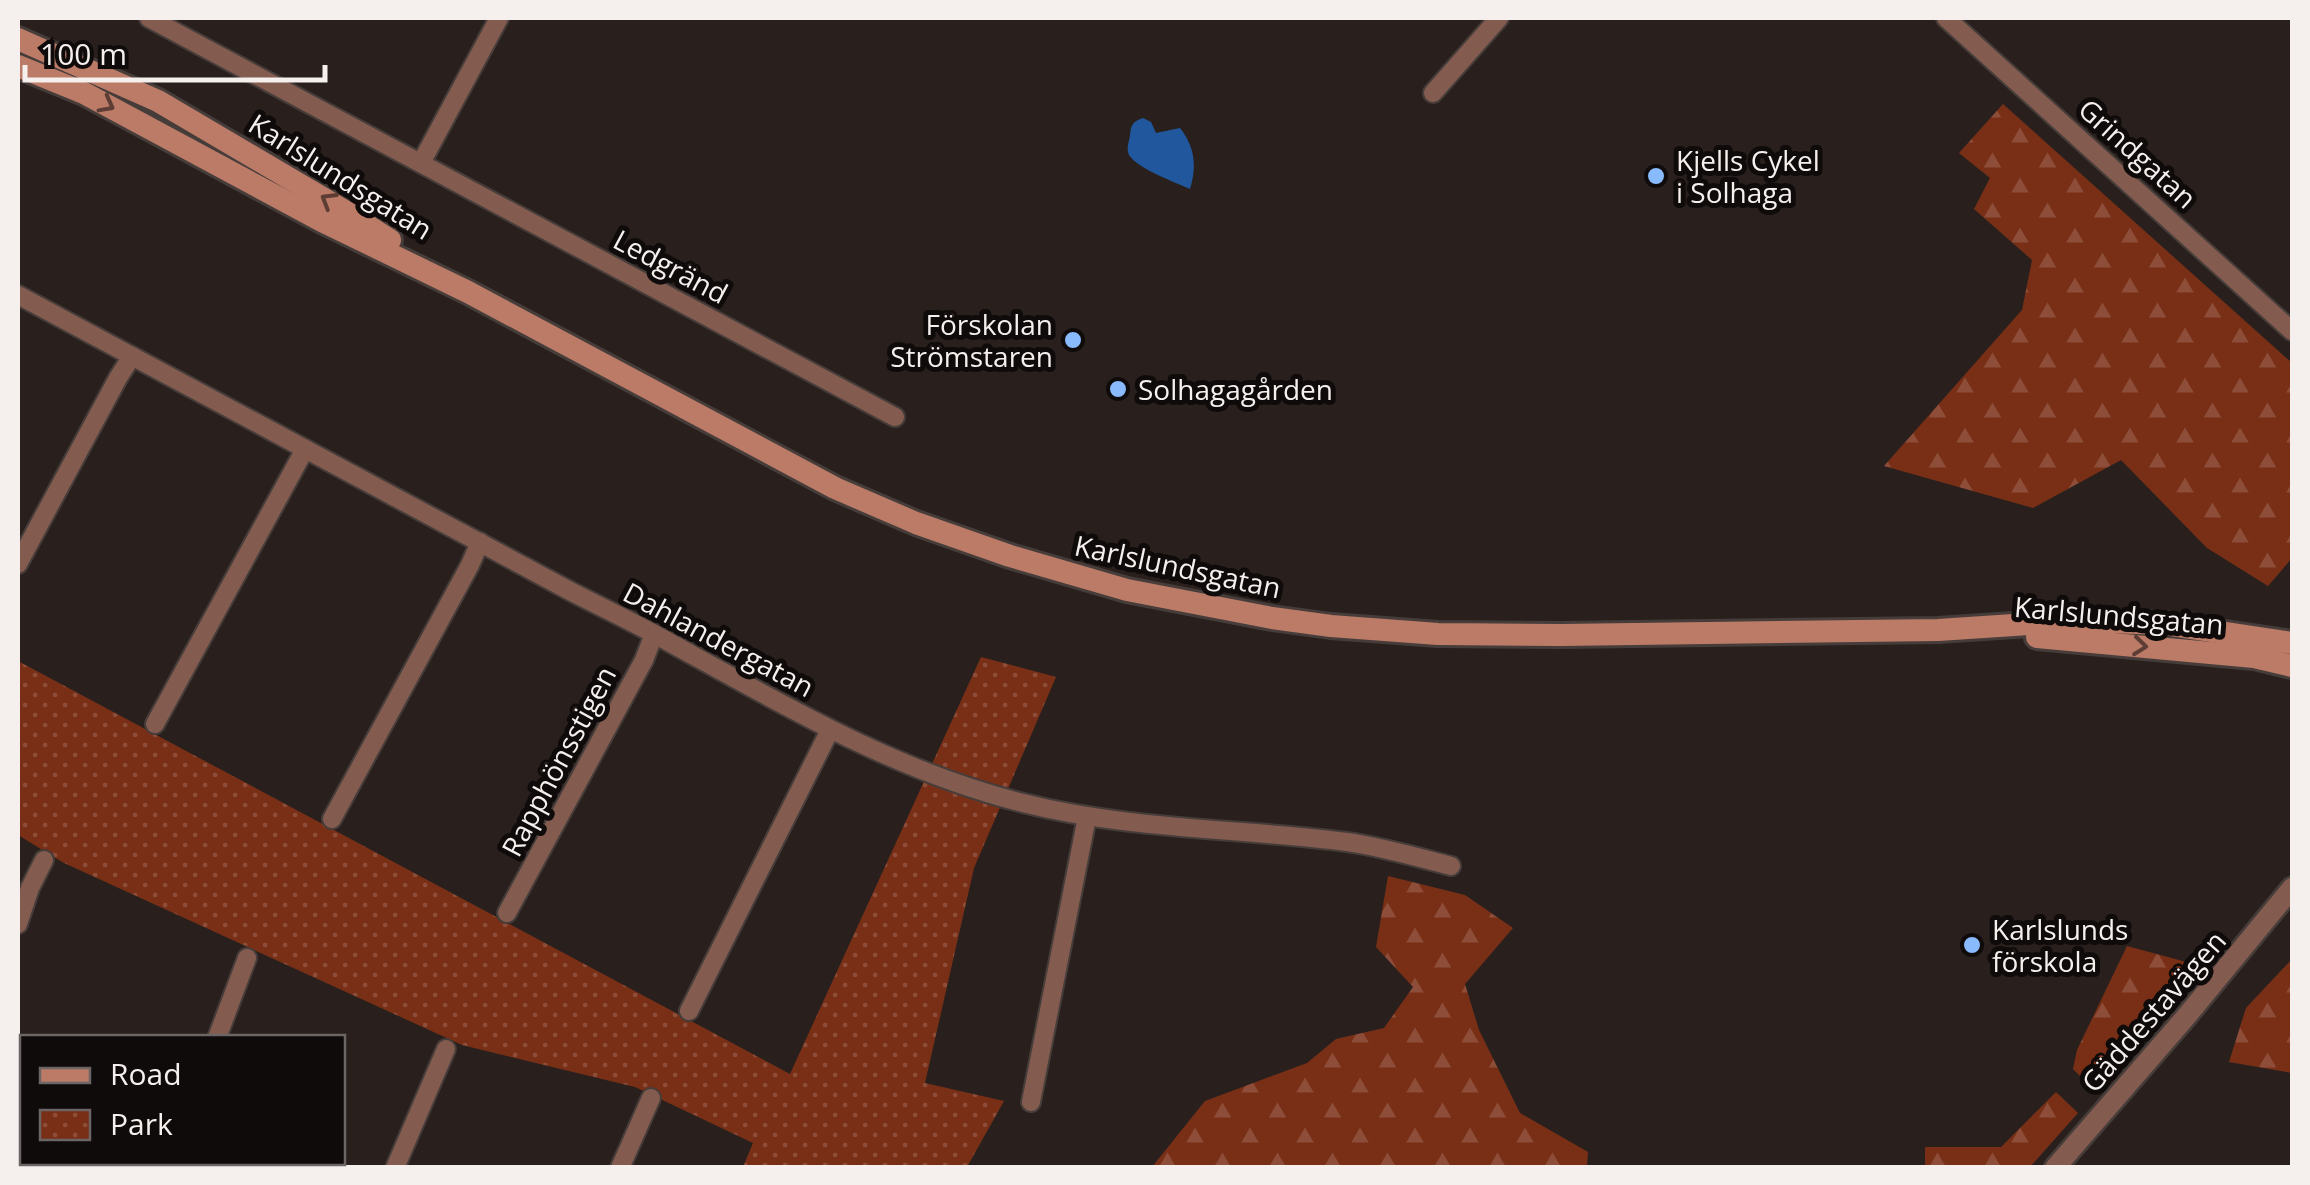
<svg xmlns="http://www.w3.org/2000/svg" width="2310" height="1185" font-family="'Open Sans',sans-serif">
  <defs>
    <pattern id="forest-firs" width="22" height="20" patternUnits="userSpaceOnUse" patternTransform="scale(2.5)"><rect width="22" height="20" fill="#792f16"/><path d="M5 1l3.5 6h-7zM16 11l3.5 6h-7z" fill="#8d4d38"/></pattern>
    <pattern id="park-dots" width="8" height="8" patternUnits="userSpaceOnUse" patternTransform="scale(2.5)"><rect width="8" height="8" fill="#792f16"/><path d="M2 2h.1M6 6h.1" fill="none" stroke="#8d4d38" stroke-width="1.8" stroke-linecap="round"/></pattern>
  </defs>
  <rect width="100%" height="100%" fill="#29201d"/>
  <g fill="url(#forest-firs)">
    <path d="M2003 104 2292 363V558L2268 586 2207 548 2121 460 2033 508 1884 466 2022 310 2032 260 1974 209 1990 178 1959 153Z"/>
    <path d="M1388 876 1465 895 1513 928 1465 984 1479 1030 1520 1113 1588 1152 1587 1167H1152L1205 1101 1307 1063 1336 1039 1384 1028 1413 987 1376 947Z"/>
    <path d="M2127 946 2201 966 2095 1091 2073 1069 2077 1050Z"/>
    <path d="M2292 959V1073L2229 1062 2246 1008Z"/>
    <path d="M2056 1092 2078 1113 2030 1167H1925V1147H2001Z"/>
  </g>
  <path fill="url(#park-dots)" d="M981 657 1056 677 974 868 925 1083 1004 1101 967 1167H743L753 1143 635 1087 462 1045 64 863 18 835V661L790 1074Z"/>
  <path fill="#20579d" d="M1143 118 1151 122 1156 133 1180 128C1195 147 1197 167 1190 189 1177 183 1130 166 1128 152 1127 147 1129 141 1130 136 1131 125 1132 122 1143 118Z"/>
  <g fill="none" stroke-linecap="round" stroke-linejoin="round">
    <defs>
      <g id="minor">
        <path d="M149 18 895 417"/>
        <path d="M1946 18 2292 331"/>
        <path d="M1433 93 1499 18"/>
        <path d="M421 163 499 18"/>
        <path d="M18 295 570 591C599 606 629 620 658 636 776 701 891 770 1023 803 1130 830 1239 828 1347 842 1382 847 1417 857 1451 866"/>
        <path d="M18 564 118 378 132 356"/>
        <path d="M155 724 305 449"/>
        <path d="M332 819 470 565 480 542"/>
        <path d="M507 913 644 660 654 634"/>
        <path d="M18 924 30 888 44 860"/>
        <path d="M689 1011 830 730"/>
        <path d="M217 1038 247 958"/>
        <path d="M1031 1102 1087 817"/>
        <path d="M169 1168 171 1162"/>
        <path d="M395 1168 446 1049"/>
        <path d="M620 1168 651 1098"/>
      </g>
      <path id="tertiary" d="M2055 1168 2185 1018 2292 888"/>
      <g id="secondary">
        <path d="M18 39 158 101 348 213 390 240"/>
        <path d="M18 66 84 93 322 221 468 292 835 488 916 523 1010 556 1127 590 1272 618 1331 626 1438 634 1561 635 1938 630 2029 624 2108 622 2165 624 2292 643"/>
        <path d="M2037 637 2254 657 2292 666"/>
      </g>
    </defs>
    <use href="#minor" stroke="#463d3a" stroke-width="22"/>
    <use href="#tertiary" stroke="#463d3a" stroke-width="25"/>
    <use href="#secondary" stroke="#463d3a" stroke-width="28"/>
    <use href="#minor" stroke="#845c4f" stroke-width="18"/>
    <use href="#tertiary" stroke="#845c4f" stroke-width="20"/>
    <use href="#secondary" stroke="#bc7b67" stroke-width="22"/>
  </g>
  <defs><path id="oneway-chevron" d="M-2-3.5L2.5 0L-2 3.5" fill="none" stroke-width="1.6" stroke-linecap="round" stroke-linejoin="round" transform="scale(2.5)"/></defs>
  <g stroke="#5d3d34">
    <use href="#oneway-chevron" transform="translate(107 105) rotate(28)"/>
    <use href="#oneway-chevron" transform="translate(328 200) rotate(-149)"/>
    <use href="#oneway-chevron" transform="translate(2140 646) rotate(6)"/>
  </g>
  <g fill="#89bafc" stroke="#0f0b0a" stroke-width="4">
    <circle cx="1656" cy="176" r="10"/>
    <circle cx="1073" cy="340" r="10"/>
    <circle cx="1118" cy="389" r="10"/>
    <circle cx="1972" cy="945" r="10"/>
  </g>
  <g text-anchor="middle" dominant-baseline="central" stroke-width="10" stroke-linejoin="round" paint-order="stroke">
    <g font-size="28" fill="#f5efed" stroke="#0f0b0a">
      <text transform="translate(2138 153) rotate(42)">Grindgatan</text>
      <text transform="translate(341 176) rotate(32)">Karlslundsgatan</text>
      <text transform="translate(671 266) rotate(28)">Ledgränd</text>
      <text transform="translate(1178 566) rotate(12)">Karlslundsgatan</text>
      <text transform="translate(2119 615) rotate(5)">Karlslundsgatan</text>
      <text transform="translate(719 639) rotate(28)">Dahlandergatan</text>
      <text transform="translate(558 761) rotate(-62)">Rapphönsstigen</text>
      <text transform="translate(2153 1011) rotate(-49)">Gäddestavägen</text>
    </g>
    <g font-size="28" fill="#f5efed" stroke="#0f0b0a" text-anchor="start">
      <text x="1676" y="160">Kjells Cykel<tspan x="1676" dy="32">i Solhaga</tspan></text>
      <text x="1053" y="324" text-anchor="end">Förskolan<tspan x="1053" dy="32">Strömstaren</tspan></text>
      <text x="1138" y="389">Solhagagården</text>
      <text x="1992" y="929">Karlslunds<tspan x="1992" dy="32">förskola</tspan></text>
    </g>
  </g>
  <rect width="2310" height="1185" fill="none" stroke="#f5efed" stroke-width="40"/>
  <rect x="20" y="1035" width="325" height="130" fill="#0f0b0a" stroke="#6b6665" stroke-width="2.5"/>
  <rect x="40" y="1068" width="50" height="15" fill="#bc7b67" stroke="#6b6665" stroke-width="2.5"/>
  <text x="110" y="1085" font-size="30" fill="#f5efed">Road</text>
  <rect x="40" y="1110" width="50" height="30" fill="url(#park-dots)" stroke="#6b6665" stroke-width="2.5"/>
  <text x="110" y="1135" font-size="30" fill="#f5efed">Park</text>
  <path d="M25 65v15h300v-15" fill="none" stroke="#f5efed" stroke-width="5"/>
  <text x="40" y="65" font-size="30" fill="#f5efed" stroke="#0f0b0a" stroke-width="8" paint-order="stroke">100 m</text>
</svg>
